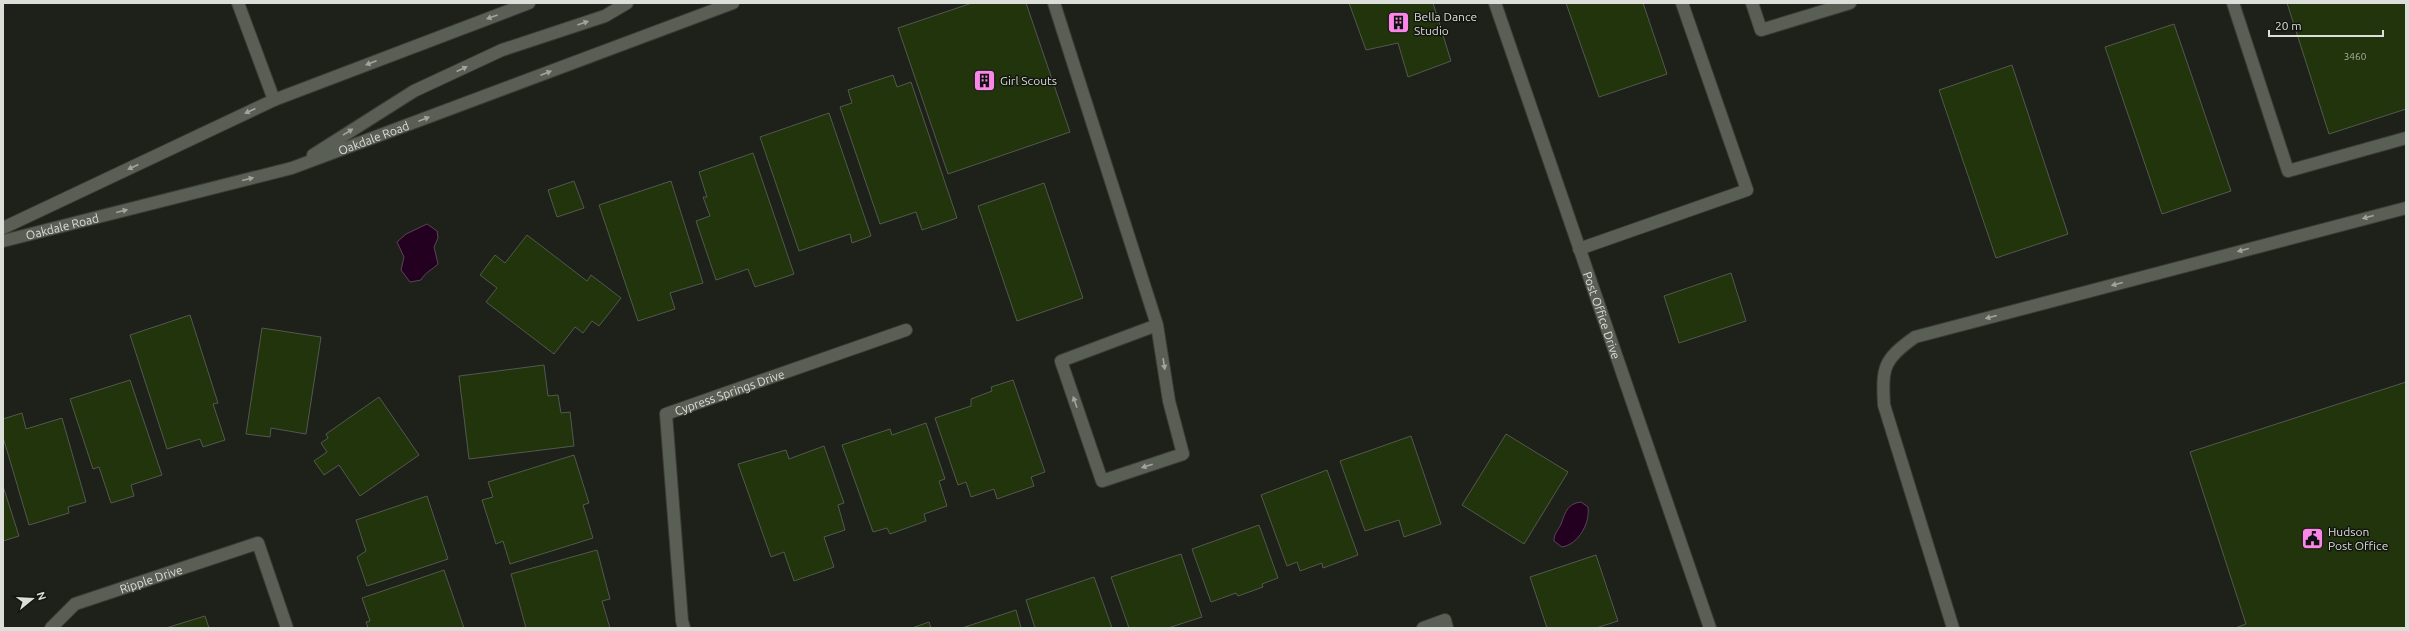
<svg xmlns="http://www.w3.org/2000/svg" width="2409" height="631" font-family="Ubuntu,sans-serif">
  <rect width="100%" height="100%" fill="#1d2119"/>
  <g fill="#240020" stroke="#5b4358">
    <path d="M427 224 437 231 438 238 434 247 438 264C433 269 424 273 421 280L410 282 401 270 404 257 397 242 406 234Z"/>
    <path d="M1581 502 1588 507C1590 523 1579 544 1562 547L1554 541C1554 533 1558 531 1561 524 1566 511 1567 504 1581 502Z"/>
  </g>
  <g fill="#22340b" stroke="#53584f">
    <path d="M972 3H1026L1070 132 948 174 898 28Z"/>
    <path d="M1349 3H1433L1451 61 1408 77 1398 43 1366 50Z"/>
    <path d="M1566 3H1643L1667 74 1599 97Z"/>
    <path d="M2287 3H2406V109L2329 134Z"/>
    <path d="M2174 24 2231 191 2162 214 2105 47Z"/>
    <path d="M2012 65 2068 234 1996 258 1939 90Z"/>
    <path d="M893 75 897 87 911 82 957 218 922 230 916 212 880 224 840 107 852 103 848 90Z"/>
    <path d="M829 113 871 236 852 243 850 234 799 251 760 137Z"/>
    <path d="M753 153 794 274 755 287 748 269 716 280 696 221 710 216 703 197H707L699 172Z"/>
    <path d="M574 181 584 208 557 217 548 190Z"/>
    <path d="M671 181 703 283 670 293 675 309 638 321 599 205Z"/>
    <path d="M1044 183 1083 298 1017 321 978 206Z"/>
    <path d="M527 235 587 281 591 275 621 298 599 326 592 321 583 333 575 327 554 354 486 302 497 288 480 275 495 255 505 263Z"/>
    <path d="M1731 273 1746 321 1679 343 1664 296Z"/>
    <path d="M190 315 218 403 213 404 225 440 203 447 200 439 167 449 130 335Z"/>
    <path d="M262 328 321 337 306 434 271 428 270 437 246 434Z"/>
    <path d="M544 365 548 396 558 395 561 413 570 412 574 446 469 459 459 376Z"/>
    <path d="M130 380 162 475 131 485 134 496 111 503 99 467 93 469 70 399Z"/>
    <path d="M1013 380 1045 472 1031 477 1034 486 997 499 994 489 971 497 966 482 958 485 935 418 971 406V399L992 391 991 387Z"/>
    <path d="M2406 382V628H2235L2246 624 2190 452Z"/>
    <path d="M379 397 419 455 360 496 339 465 324 475 314 461 327 452 321 443 328 438 326 434Z"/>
    <path d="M22 413 26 429 62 418 86 502 68 507 69 513 29 525 3 437V419Z"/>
    <path d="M926 423 945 479 939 481 947 506 924 514 926 521 890 534 887 528 873 532 842 445 890 429 892 435Z"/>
    <path d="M1506 434 1568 472 1524 544 1462 505Z"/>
    <path d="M1411 436 1441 524 1404 537 1399 520 1365 531 1340 461Z"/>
    <path d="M824 446 844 503 838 505 845 530 824 537 834 567 794 581 784 552 771 557 738 464 786 450 789 459Z"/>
    <path d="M574 455 589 503 583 505 593 538 510 564 503 541 496 544 482 500 493 497 488 482Z"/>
    <path d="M1327 470 1358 555 1323 568 1322 563 1300 571 1297 562 1287 566 1261 495Z"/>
    <path d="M3 486 19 536 3 541Z"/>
    <path d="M427 496 448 559 367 586 357 557 366 551 356 520Z"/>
    <path d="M1259 525 1278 578 1262 584 1263 587 1238 596 1236 593 1211 602 1192 549Z"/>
    <path d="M597 550 610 599 602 601 610 628H526L511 574Z"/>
    <path d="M1181 554 1202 617 1168 628H1129L1111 577Z"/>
    <path d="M1596 555 1618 621 1596 628H1547L1530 577Z"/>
    <path d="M444 570 464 628H368L366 622 370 621 362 598Z"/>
    <path d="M1094 577 1112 628H1035L1026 600Z"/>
    <path d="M1016 610 1021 628H962Z"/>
    <path d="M205 616 209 628H166Z"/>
    <path d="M929 622 931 628H912Z"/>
  </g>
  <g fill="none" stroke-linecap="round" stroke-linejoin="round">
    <defs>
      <g id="lane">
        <path d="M238 3 274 100"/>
        <path d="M1054 3 1157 325 1169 401 1183 454 1102 481 1061 361 1157 325"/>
        <path d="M1752 3 1761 30 1850 3"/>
        <path d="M2233 3 2288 171 2406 138"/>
        <path d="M1579 249 1747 190 1682 3"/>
        <path d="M1953 628 1884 405C1882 367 1883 360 1915 337L2406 208"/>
      </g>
      <g id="street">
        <path id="s1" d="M1495 3 1710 628"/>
        <path id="s2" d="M51 628 75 604 258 543 287 628"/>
        <path id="s3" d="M684 628 682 621 666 414 906 330"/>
        <path d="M1423 628 1445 620 1447 628"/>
      </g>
      <g id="secondary">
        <path d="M313 155 414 91 502 50 605 16 627 3"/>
        <path d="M3 228 274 100 529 3"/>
        <path id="s4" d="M3 241 292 168 733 3"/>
      </g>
    </defs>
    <use href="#lane" stroke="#3a3d37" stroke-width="14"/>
    <use href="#street" stroke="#3a3d37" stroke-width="14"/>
    <use href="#secondary" stroke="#3a3d37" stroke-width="14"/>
    <use href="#lane" stroke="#5a5f56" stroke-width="12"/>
    <use href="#street" stroke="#5a5f56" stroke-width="12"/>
    <use href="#secondary" stroke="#5a5f56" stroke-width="12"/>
  </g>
  <defs><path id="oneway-solid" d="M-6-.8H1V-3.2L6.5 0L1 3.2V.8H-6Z"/></defs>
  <g fill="#a1a59e">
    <use href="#oneway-solid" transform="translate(492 17) rotate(160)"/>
    <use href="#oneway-solid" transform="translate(583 23) rotate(-19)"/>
    <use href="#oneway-solid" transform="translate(371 63) rotate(159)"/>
    <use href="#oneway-solid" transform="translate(462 69) rotate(-25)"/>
    <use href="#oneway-solid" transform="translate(546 73) rotate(-21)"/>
    <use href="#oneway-solid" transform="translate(250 111) rotate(155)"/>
    <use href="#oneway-solid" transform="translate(424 119) rotate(-21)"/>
    <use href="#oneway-solid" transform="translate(348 132) rotate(-32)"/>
    <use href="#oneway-solid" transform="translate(133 167) rotate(155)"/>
    <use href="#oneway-solid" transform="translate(248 179) rotate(-14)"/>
    <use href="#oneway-solid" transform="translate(122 211) rotate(-14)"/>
    <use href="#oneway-solid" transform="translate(2368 217) rotate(165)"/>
    <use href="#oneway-solid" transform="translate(2243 250) rotate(165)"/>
    <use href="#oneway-solid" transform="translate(2117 284) rotate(165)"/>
    <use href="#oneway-solid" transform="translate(1991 317) rotate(165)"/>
    <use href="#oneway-solid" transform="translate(1164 364) rotate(81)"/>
    <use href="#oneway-solid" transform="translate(1075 402) rotate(-109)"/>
    <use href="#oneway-solid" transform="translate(1147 466) rotate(162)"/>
  </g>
  <defs>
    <symbol id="building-square" viewBox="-11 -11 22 22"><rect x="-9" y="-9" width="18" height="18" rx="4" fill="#fa87e7" stroke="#131710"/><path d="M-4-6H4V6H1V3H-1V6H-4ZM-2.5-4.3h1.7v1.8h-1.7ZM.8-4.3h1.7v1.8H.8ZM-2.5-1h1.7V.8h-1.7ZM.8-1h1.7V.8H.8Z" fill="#111"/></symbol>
    <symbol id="civic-square" viewBox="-11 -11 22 22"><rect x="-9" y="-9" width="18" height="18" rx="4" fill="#fa87e7" stroke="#131710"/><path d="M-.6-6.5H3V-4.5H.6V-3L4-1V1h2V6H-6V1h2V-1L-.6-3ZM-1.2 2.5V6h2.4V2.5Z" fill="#111"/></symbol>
  </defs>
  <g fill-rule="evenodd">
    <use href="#building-square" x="1386" y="10" width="25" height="25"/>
    <use href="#building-square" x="972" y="68" width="25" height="25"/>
    <use href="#civic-square" x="2300" y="526" width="25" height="25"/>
  </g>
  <g text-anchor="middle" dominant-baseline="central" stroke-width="3" stroke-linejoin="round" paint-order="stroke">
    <g font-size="10" fill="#adb4a6">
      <text x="2355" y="56">3460</text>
    </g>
    <g font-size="12" fill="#dbded9" stroke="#131710" text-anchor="start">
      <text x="1414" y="16">Bella Dance<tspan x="1414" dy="14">Studio</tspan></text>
      <text x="1000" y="80">Girl Scouts</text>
      <text x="2328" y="531">Hudson<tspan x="2328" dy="14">Post Office</tspan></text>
    </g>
    <g font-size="12" fill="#dbded9" stroke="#131710">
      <text stroke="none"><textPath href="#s4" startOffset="385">Oakdale Road</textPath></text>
      <text stroke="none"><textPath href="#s4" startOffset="61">Oakdale Road</textPath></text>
      <text stroke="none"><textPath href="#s1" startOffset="330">Post Office Drive</textPath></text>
      <text stroke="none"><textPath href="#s3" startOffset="282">Cypress Springs Drive</textPath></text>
      <text stroke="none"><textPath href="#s2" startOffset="114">Ripple Drive</textPath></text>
    </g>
  </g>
  <rect width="2409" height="631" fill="none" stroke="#dbded9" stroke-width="8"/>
  <g transform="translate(32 599) rotate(72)" stroke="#131710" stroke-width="3" paint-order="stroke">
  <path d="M0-3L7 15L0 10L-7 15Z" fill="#dbded9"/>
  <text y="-6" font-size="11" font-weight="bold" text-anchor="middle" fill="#dbded9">N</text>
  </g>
  <path d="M2269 30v6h114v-6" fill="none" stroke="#dbded9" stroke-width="2"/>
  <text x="2275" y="30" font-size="12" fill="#dbded9" stroke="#131710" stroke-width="3" paint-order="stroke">20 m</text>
</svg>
